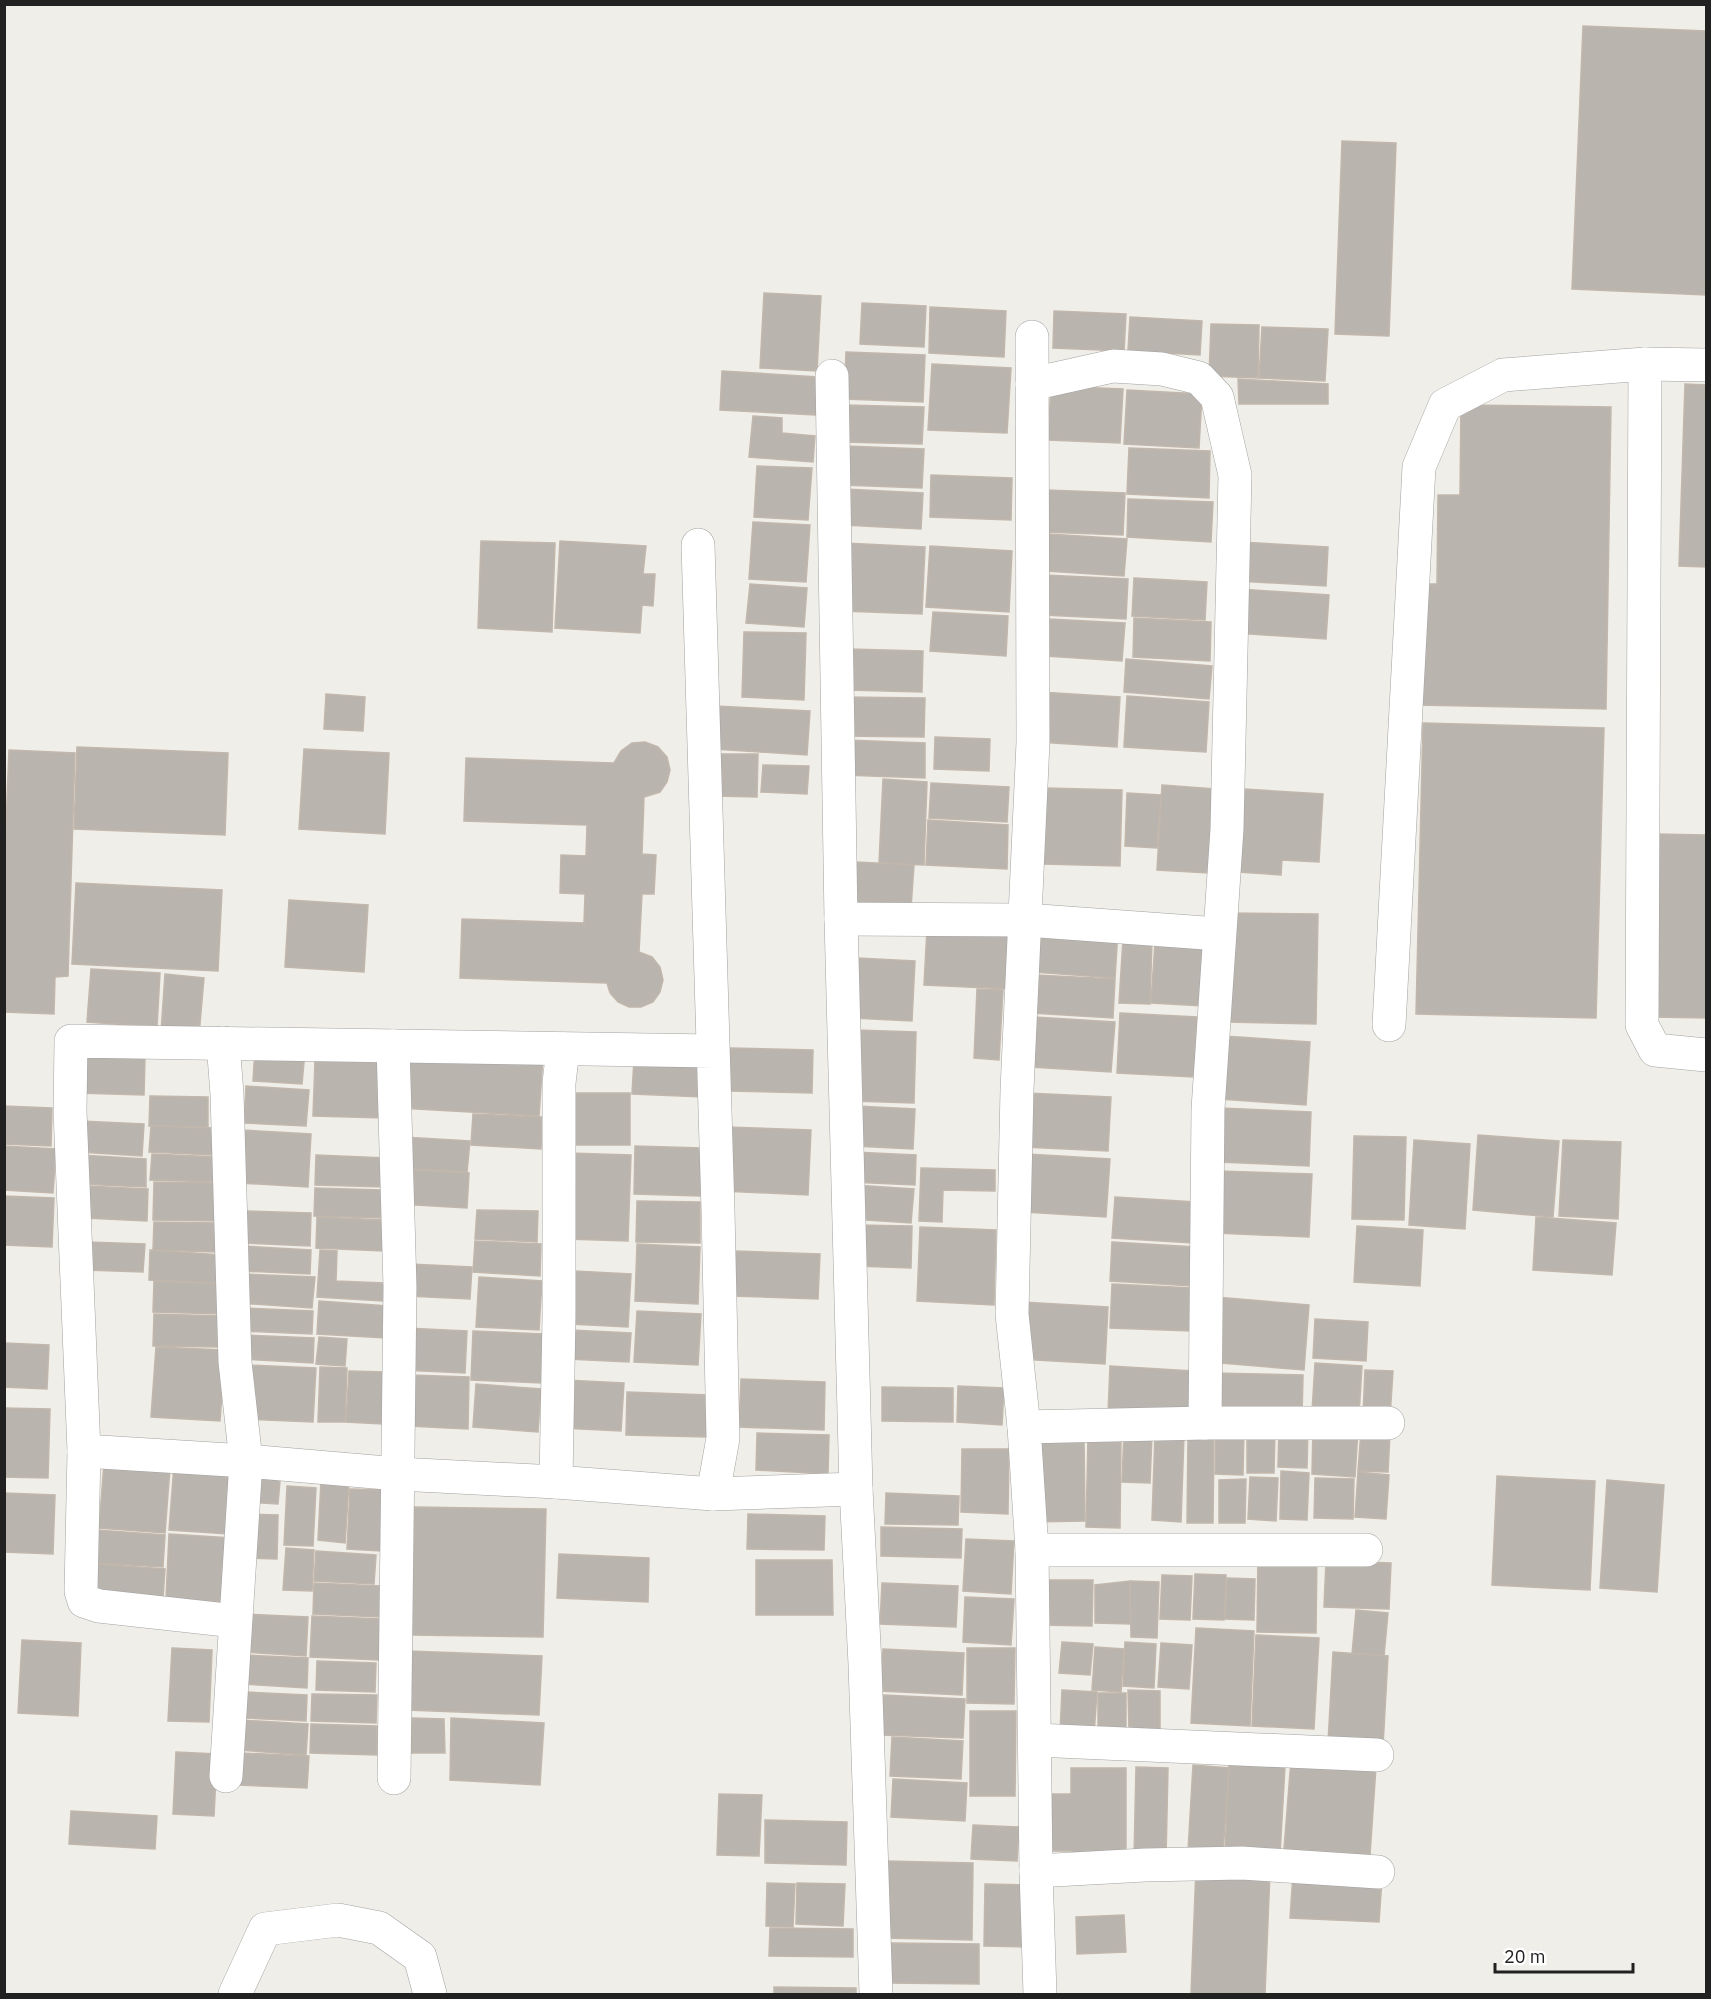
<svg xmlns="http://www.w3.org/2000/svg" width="1711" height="1999" font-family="'IBM Plex Sans',sans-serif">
  <rect width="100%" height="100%" fill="#f0eee8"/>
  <g fill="#b9b4ae" stroke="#c1b7ac" stroke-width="1.5">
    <path d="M1583 26 1706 31V295L1572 289Z"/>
    <path d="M1342 141 1396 143 1389 336 1335 334Z"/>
    <path d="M764 293 821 296 817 371 760 368Z"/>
    <path d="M862 303 926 306 924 347 860 344Z"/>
    <path d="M930 307 1006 311 1004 357 929 353Z"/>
    <path d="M1054 311 1126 314 1124 351 1053 348Z"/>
    <path d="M1130 317 1202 321 1200 355 1128 351Z"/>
    <path d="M1211 324 1259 325 1258 378 1209 376Z"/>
    <path d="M1262 327 1328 329 1325 381 1259 378Z"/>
    <path d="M846 352 925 355 923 402 844 399Z"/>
    <path d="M932 364 1011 368 1007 433 928 430Z"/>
    <path d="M722 371 818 377 816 415 720 410Z"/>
    <path d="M1238 379 1328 384V404H1239Z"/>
    <path d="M1685 384 1706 385V567L1679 566Z"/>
    <path d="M1051 386 1123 389 1120 443 1048 440Z"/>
    <path d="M1127 390 1202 394 1199 448 1124 444Z"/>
    <path d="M845 405 924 407 922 444 843 442Z"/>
    <path d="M1461 405 1611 407 1606 709 1418 705 1420 584H1437L1438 495H1460Z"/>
    <path d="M753 416 782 418V433L815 436 813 462 749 457Z"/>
    <path d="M845 446 924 449 922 488 843 485Z"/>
    <path d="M1129 448 1210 451 1209 498 1127 494Z"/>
    <path d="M757 466 812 468 808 520 754 517Z"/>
    <path d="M931 475 1012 478 1011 520 930 517Z"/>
    <path d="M844 489 923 493 921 529 843 525Z"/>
    <path d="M1046 490 1125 493 1123 535 1044 532Z"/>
    <path d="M1128 499 1213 502 1211 542 1127 537Z"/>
    <path d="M753 522 810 525 806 582 749 579Z"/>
    <path d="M1048 534 1127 539 1124 576 1046 571Z"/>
    <path d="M481 541 555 543 552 632 478 628Z"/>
    <path d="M560 541 646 546 643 574H655L653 606 642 605 640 633 555 628Z"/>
    <path d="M1239 542 1328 547 1326 586 1237 581Z"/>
    <path d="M844 543 925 547 922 614 842 611Z"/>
    <path d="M930 546 1012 551 1009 612 926 607Z"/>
    <path d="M1044 575 1128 579 1126 619 1043 615Z"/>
    <path d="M1134 578 1207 582 1205 620 1132 616Z"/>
    <path d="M750 584 807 588 804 627 746 623Z"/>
    <path d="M1239 589 1329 595 1326 639 1236 633Z"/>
    <path d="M933 612 1008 616 1006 656 930 651Z"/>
    <path d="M1134 618 1211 622 1210 661 1133 657Z"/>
    <path d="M1048 619 1125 623 1122 661 1046 656Z"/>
    <path d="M744 632 806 633 804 700 742 697Z"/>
    <path d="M848 649 923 651 922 692 847 690Z"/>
    <path d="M1126 659 1212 666 1209 699 1124 692Z"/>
    <path d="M1040 692 1120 697 1117 747 1037 742Z"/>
    <path d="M326 694 365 697 363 731 324 729Z"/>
    <path d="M1127 696 1209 702 1206 752 1124 747Z"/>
    <path d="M843 697 925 698 924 737 843 736Z"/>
    <path d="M716 706 810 711 807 755 714 749Z"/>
    <path d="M1423 723 1604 728 1596 1018 1416 1014Z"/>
    <path d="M935 737 990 739 989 771 934 769Z"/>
    <path d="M845 740 925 743V778L844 775Z"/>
    <path d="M645 742 658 747 667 757 670 770 667 782 660 792 644 797 642 854 656 855 654 894H642L639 952 652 957 660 967 663 980 660 992 653 1002 641 1007H629L618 1002 610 993 607 983 460 978 462 919 584 923 585 894 560 893 561 855 586 856 587 825 464 821 466 758 614 763 621 751 632 743Z"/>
    <path d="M77 747 228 753 225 835 74 829Z"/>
    <path d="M304 749 389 753 385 834 299 829Z"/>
    <path d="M9 750 75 753 68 976 55 977 54 1014 4 1012V874Z"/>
    <path d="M717 754H758L757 797 716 796Z"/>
    <path d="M763 765 809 766 807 794 761 792Z"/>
    <path d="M883 779 927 782 924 865 879 863Z"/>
    <path d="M931 783 1009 787 1007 822 929 818Z"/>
    <path d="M1162 785 1215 789 1209 873 1157 870Z"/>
    <path d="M1046 788 1122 790 1120 866 1043 864Z"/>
    <path d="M1244 789 1323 794 1319 862 1282 860 1281 875 1238 872Z"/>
    <path d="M1127 793 1161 795 1157 848 1125 846Z"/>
    <path d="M928 820 1008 825 1007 869 926 865Z"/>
    <path d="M1657 834 1706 835V1018L1652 1017Z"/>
    <path d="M856 862 914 865 911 908 853 903Z"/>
    <path d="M76 883 222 890 218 971 72 964Z"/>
    <path d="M289 900 368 905 364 972 285 967Z"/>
    <path d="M1228 913 1318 914 1316 1024 1226 1022Z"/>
    <path d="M1037 924 1118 930 1115 978 1034 972Z"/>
    <path d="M927 929 1013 934 1010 989 924 985Z"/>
    <path d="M1123 939 1152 940 1150 1004 1119 1003Z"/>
    <path d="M1155 942 1208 945 1204 1006 1151 1003Z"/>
    <path d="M857 958 915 961 912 1021 853 1018Z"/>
    <path d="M91 969 160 973 157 1027 87 1022Z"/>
    <path d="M165 974 204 978 199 1035 161 1033Z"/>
    <path d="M1035 975 1115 979 1113 1018 1032 1013Z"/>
    <path d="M977 989 1003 990 999 1060 974 1058Z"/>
    <path d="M1120 1013 1197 1017 1194 1077 1117 1073Z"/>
    <path d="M1034 1017 1115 1022 1111 1072 1031 1067Z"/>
    <path d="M856 1030 916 1032 914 1103 853 1101Z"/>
    <path d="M1224 1036 1310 1042 1306 1105 1220 1099Z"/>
    <path d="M255 1047 305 1051 302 1084 253 1081Z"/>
    <path d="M730 1048 813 1050 812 1093 729 1091Z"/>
    <path d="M402 1050 543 1057 539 1116 399 1108Z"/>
    <path d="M80 1055 145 1058 144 1095 78 1093Z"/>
    <path d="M634 1059 706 1061 704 1097 632 1094Z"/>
    <path d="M315 1060 386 1063 384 1118 313 1116Z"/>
    <path d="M246 1086 309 1090 306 1126 244 1123Z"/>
    <rect x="566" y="1093" width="64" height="52"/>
    <path d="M1026 1093 1111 1097 1108 1151 1023 1147Z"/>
    <path d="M150 1096 208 1097V1127L149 1126Z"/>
    <path d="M4 1106 52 1108 51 1146 4 1144Z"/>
    <path d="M856 1106 915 1109 913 1149 854 1146Z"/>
    <path d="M1220 1108 1311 1112 1309 1166 1218 1162Z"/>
    <path d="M473 1114 542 1117 541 1149 471 1145Z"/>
    <path d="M80 1121 144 1124 142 1156 79 1152Z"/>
    <path d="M151 1126 214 1128 213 1155 149 1152Z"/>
    <path d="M726 1127 811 1130 808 1195 723 1191Z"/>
    <path d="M242 1130 311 1134 308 1187 239 1183Z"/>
    <path d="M1478 1135 1559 1141 1553 1217 1473 1210Z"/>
    <path d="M1354 1136 1406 1137 1404 1220 1352 1219Z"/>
    <path d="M403 1137 470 1141 467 1172 400 1168Z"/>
    <path d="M1414 1140 1470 1144 1465 1229 1409 1225Z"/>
    <path d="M1563 1140 1621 1142 1618 1219 1559 1216Z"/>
    <path d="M4 1146 56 1149 53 1193 4 1190Z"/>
    <path d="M635 1146 702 1148 700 1196 634 1194Z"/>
    <path d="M852 1152 916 1155 915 1185 850 1182Z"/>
    <path d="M568 1153 631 1155 628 1241 566 1239Z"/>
    <path d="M152 1154 219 1157 217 1182 150 1180Z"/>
    <path d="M1027 1154 1110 1159 1106 1217 1024 1212Z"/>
    <path d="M80 1155 146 1159V1187L79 1184Z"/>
    <path d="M316 1155 386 1158 385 1187 315 1185Z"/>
    <path d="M921 1168 995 1170V1191L943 1190 942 1222 919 1221Z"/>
    <path d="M402 1169 469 1173 467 1208 399 1204Z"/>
    <path d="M1219 1171 1312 1174 1309 1237 1216 1233Z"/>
    <path d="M154 1182 219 1183 218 1221 153 1220Z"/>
    <path d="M854 1185 914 1189 911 1223 852 1219Z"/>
    <path d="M86 1186 148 1189 147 1221 85 1218Z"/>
    <path d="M315 1188 382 1190 381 1218 314 1216Z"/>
    <path d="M4 1196 54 1198 52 1247 4 1245Z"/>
    <path d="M1115 1197 1196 1202 1193 1243 1112 1238Z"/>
    <path d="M637 1201 700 1202V1243L636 1242Z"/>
    <path d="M477 1210 538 1211 537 1242 475 1239Z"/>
    <path d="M245 1211 311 1213 310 1246 244 1243Z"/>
    <path d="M317 1217 384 1220 383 1251 316 1248Z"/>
    <path d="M1536 1217 1616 1223 1612 1275 1533 1270Z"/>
    <path d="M154 1222 217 1223 216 1252 153 1250Z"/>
    <path d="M855 1225 912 1226 911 1268 854 1266Z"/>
    <path d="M1357 1226 1423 1230 1420 1286 1354 1282Z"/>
    <path d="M920 1227 996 1230 994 1305 917 1301Z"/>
    <path d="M475 1241 541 1244 540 1276 473 1272Z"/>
    <path d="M88 1242 145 1244 143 1272 86 1270Z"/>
    <path d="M1112 1242 1196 1247 1193 1286 1110 1281Z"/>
    <path d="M637 1244 700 1247 698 1304 635 1301Z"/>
    <path d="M242 1246 311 1250 310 1274 241 1271Z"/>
    <path d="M150 1250 222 1255 220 1283 149 1280Z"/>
    <path d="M320 1250 337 1251 336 1281 384 1283 383 1301 317 1297Z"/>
    <path d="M734 1251 820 1254 818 1299 732 1296Z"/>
    <path d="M409 1264 472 1267 470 1299 407 1296Z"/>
    <path d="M574 1271 631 1274 628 1327 570 1324Z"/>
    <path d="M241 1274 315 1277 312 1308 239 1303Z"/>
    <path d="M479 1277 542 1281 539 1330 476 1327Z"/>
    <path d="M154 1281 222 1284 220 1314 153 1312Z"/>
    <path d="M1112 1284 1193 1288 1191 1331 1110 1328Z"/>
    <path d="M1215 1297 1309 1305 1304 1370 1209 1362Z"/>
    <path d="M319 1301 388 1306 386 1338 317 1334Z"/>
    <path d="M1022 1302 1108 1307 1105 1364 1019 1359Z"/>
    <path d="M242 1308 313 1311 312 1334 241 1331Z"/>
    <path d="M637 1311 701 1314 698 1365 634 1362Z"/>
    <path d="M154 1314 221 1316V1347L153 1346Z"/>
    <path d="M1315 1319 1368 1322 1366 1361 1313 1358Z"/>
    <path d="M405 1328 467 1331 465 1373 402 1370Z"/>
    <path d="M570 1330 631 1333 629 1362 568 1359Z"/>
    <path d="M473 1331 544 1334 542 1383 471 1380Z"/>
    <path d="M245 1335 314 1338 313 1363 243 1359Z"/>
    <path d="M319 1337 347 1339 345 1366 316 1364Z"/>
    <path d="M4 1343 49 1345 47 1389 4 1387Z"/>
    <path d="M156 1347 225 1350 220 1421 151 1417Z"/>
    <path d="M1315 1363 1362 1366 1359 1414 1312 1412Z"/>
    <path d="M247 1365 316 1368 313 1422 244 1419Z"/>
    <path d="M1110 1366 1193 1371 1190 1419 1108 1414Z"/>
    <path d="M320 1367 347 1368 345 1422H318Z"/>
    <path d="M1365 1370 1393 1371 1390 1417 1363 1416Z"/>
    <path d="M349 1371 385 1372 383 1424 346 1422Z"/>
    <path d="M1212 1373 1303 1375 1302 1418 1211 1416Z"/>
    <path d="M409 1375 469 1377 468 1429 408 1426Z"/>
    <path d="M741 1379 825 1382 824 1430 739 1427Z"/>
    <path d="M564 1380 624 1383 621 1431 561 1428Z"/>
    <path d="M476 1384 541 1389 538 1432 473 1427Z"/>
    <path d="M958 1386 1004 1388 1002 1425 957 1422Z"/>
    <path d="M882 1387 953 1388V1422L882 1421Z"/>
    <path d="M627 1392 709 1395 707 1437 626 1435Z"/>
    <path d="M4 1408 50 1409 48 1478 4 1477Z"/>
    <path d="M1279 1426H1308L1307 1468 1278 1467Z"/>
    <path d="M1216 1428 1244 1429 1243 1475 1215 1474Z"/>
    <path d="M1313 1428 1358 1430 1355 1477 1312 1474Z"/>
    <path d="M1247 1430 1275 1431 1274 1473H1247Z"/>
    <path d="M1361 1431 1390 1433 1388 1472 1358 1471Z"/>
    <path d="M757 1433 829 1435 828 1474 756 1470Z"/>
    <path d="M1124 1433 1152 1434 1150 1483 1122 1482Z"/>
    <path d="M1155 1434 1184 1435 1181 1522 1152 1520Z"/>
    <path d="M1088 1437 1121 1438 1120 1528 1086 1527Z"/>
    <path d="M1188 1437H1214L1213 1523H1187Z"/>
    <path d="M1031 1438H1084L1085 1521 1032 1522Z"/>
    <path d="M962 1449H1009L1008 1514 961 1512Z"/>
    <path d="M104 1463 170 1468 165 1533 99 1528Z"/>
    <path d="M174 1465 234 1469 229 1534 169 1530Z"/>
    <path d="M250 1468 281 1470 278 1504 248 1502Z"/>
    <path d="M1281 1471 1309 1473 1307 1520 1280 1519Z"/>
    <path d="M1358 1472 1389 1475 1386 1519 1355 1517Z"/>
    <path d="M1497 1476 1595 1481 1590 1590 1492 1585Z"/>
    <path d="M1250 1477 1278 1478 1276 1521 1248 1519Z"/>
    <path d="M1315 1478 1354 1479 1353 1519 1314 1518Z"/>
    <path d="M1246 1479 1245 1523H1219V1480Z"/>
    <path d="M1607 1480 1664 1485 1657 1592 1600 1588Z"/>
    <path d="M321 1481 349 1483 345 1543 318 1540Z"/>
    <path d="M287 1486 316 1488 313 1546 284 1545Z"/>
    <path d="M350 1489 383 1490 381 1551 347 1549Z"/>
    <path d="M4 1493 55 1495 53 1554 4 1552Z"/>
    <path d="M886 1493 959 1496 958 1525 885 1524Z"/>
    <path d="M414 1507 546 1509 543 1637 412 1635Z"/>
    <path d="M246 1514 278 1515 277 1559 245 1558Z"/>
    <path d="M748 1514 825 1516 824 1550 747 1549Z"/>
    <path d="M881 1527 962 1529 961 1558 881 1556Z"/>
    <path d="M97 1530 165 1535 163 1567 95 1563Z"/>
    <path d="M169 1534 232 1538 228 1602 166 1599Z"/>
    <path d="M966 1539 1014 1541 1011 1594 963 1591Z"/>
    <path d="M286 1548 314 1550 312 1591 283 1590Z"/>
    <path d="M316 1551 376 1555 374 1584 314 1581Z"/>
    <path d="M1258 1553 1317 1554 1316 1633 1257 1632Z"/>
    <path d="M559 1554 649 1558 648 1602 557 1598Z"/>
    <path d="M756 1560H832L833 1615H756Z"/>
    <path d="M1326 1561 1391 1563 1389 1609 1324 1607Z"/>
    <path d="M98 1564 165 1569 163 1599 95 1594Z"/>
    <path d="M1195 1574 1226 1575 1224 1620 1193 1619Z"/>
    <path d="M1162 1575 1192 1576 1190 1620 1160 1619Z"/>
    <path d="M1227 1578 1255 1579 1254 1620 1225 1619Z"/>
    <path d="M1042 1580H1093L1092 1626 1041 1625Z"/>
    <path d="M1130 1581 1131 1624 1095 1623V1585Z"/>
    <path d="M1130 1581 1159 1582 1157 1638 1131 1637Z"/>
    <path d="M314 1583 381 1586 380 1617 313 1614Z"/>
    <path d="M882 1583 958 1586 956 1627 880 1624Z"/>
    <path d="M965 1597 1014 1599 1011 1645 963 1642Z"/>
    <path d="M1356 1610 1388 1613 1384 1656 1352 1654Z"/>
    <path d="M245 1614 308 1617 306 1656 243 1652Z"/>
    <path d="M312 1616 381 1619 379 1660 310 1657Z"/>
    <path d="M1196 1628 1254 1631 1250 1726 1191 1723Z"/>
    <path d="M1256 1635 1319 1638 1314 1729 1252 1726Z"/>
    <path d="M22 1640 81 1643 78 1716 18 1713Z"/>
    <path d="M1062 1642 1093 1644 1090 1675 1059 1673Z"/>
    <path d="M1125 1642 1156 1644 1154 1688 1123 1686Z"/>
    <path d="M1161 1643 1192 1645 1189 1689 1158 1687Z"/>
    <path d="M1095 1647 1124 1649 1121 1692 1092 1690Z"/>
    <path d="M172 1648 212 1650 209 1722 168 1721Z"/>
    <path d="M967 1648H1015L1014 1704 967 1703Z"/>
    <path d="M883 1649 964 1653 962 1695 880 1691Z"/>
    <path d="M408 1651 542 1656 539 1715 407 1710Z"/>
    <path d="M1333 1652 1388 1656 1383 1746 1328 1743Z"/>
    <path d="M244 1655 308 1658 307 1688 242 1684Z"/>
    <path d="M317 1661 376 1663 375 1692 316 1690Z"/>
    <path d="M1062 1690 1097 1692 1094 1735 1060 1733Z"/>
    <path d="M1128 1690 1160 1691V1731L1129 1730Z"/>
    <path d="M246 1692 307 1695 306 1721 245 1718Z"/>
    <rect x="1098" y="1693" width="28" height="38"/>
    <path d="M312 1694 377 1695 376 1723 311 1721Z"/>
    <path d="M883 1695 965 1699 963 1738 882 1735Z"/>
    <path d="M970 1711H1016L1015 1796H970Z"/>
    <path d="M412 1718 444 1719 445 1753H411Z"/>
    <path d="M451 1718 544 1723 540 1785 450 1780Z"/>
    <path d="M240 1720 308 1724 306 1755 238 1750Z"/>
    <path d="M311 1724 377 1726V1755L310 1753Z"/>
    <path d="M892 1737 963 1741 961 1779 890 1776Z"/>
    <path d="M176 1752 217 1754 214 1816 173 1814Z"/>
    <path d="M240 1753 309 1756 307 1788 238 1785Z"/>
    <path d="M1291 1760 1376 1767 1370 1855 1284 1849Z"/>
    <path d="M1229 1764 1285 1766 1280 1855 1225 1852Z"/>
    <path d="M1193 1765 1229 1768 1223 1853 1188 1851Z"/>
    <path d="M1136 1767 1168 1768 1166 1858 1134 1857Z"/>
    <path d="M1071 1768H1126V1858H1072V1851H1048V1794H1071Z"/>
    <path d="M893 1779 967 1783 965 1821 891 1817Z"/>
    <path d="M719 1794 762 1795 759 1856 717 1855Z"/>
    <path d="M71 1811 157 1816 155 1849 69 1844Z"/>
    <path d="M765 1820 847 1822 846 1865 765 1863Z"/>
    <path d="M973 1825 1019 1827 1017 1861 971 1859Z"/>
    <path d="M885 1861 973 1863 972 1940 884 1938Z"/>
    <path d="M1196 1868 1270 1872 1265 1994H1191Z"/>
    <path d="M1293 1874 1382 1879 1379 1922 1290 1918Z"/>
    <path d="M767 1883 795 1884 793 1927 766 1926Z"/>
    <path d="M797 1883 845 1884 843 1926 796 1924Z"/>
    <path d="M985 1884 1026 1885 1025 1947 984 1946Z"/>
    <path d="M1124 1915 1126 1952 1077 1954 1076 1917Z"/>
    <path d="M770 1928 853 1929V1957L769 1956Z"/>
    <path d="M889 1943 979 1944V1984L888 1983Z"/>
    <path d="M774 1987 856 1988V1994H774Z"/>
  </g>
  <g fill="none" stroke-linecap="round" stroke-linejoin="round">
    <defs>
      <g id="minor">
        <path d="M1032 337 1033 742 1017 1090 1012 1314 1024 1427 1032 1550 1036 1871 1040 1994"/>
        <path d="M1645 364 1642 1025 1655 1050 1706 1055"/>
        <path d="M832 376 841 919 856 1489 865 1664 876 1994"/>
        <path d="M1032 384 1113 366 1162 369 1199 378 1217 397 1235 475 1227 829 1208 1109 1205 1423"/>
        <path d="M698 545 718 1210 723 1438 713 1494 556 1482 398 1474 246 1461 84 1451 70 1111 71 1041 713 1051"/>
        <path d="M841 919 1026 920 1219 934"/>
        <path d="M1389 1025 1419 467 1445 405 1503 375 1645 364 1706 365"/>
        <path d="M223 1043 227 1094 235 1362 246 1461 226 1776"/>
        <path d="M393 1046 400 1287 394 1778"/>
        <path d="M1024 1427 1205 1423H1388"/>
        <path d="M84 1451 81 1591 84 1601 99 1606 235 1621"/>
        <path d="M556 1482 559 1316V1083L563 1049"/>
        <path d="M713 1494 856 1489"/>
        <path d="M1032 1550H1366"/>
        <path d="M1035 1740 1377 1755"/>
        <path d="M1036 1871 1145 1865 1242 1863 1378 1872"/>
        <path d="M235 1994 265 1929 338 1920 379 1928 420 1957 430 1994"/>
      </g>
    </defs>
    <use href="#minor" stroke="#a2a2a2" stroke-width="34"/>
    <use href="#minor" stroke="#fff" stroke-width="33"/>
  </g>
  <rect width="1711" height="1999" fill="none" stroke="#212121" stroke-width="12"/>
  <path d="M1495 1963v9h138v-9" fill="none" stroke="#212121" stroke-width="3"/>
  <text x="1504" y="1963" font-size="18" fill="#212121" stroke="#ffffff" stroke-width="4.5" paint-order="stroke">20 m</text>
</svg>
